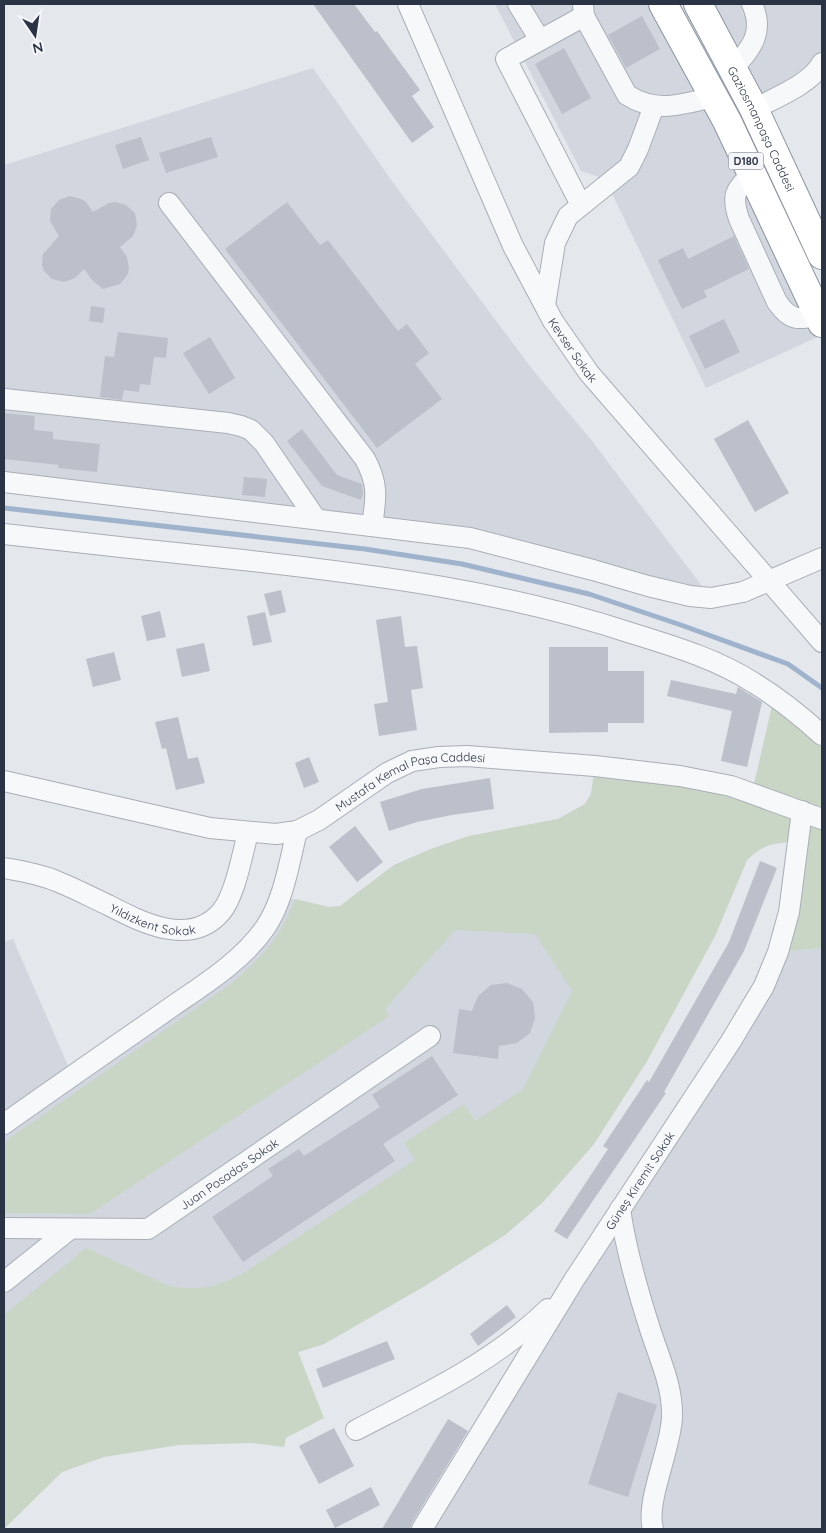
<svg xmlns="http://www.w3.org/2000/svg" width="826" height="1533" font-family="Quicksand,sans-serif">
  <rect width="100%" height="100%" fill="#e4e7ec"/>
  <g fill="#d2d6de">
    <path d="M495 4H663L822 335 706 388 605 179 581 171Z"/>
    <path d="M698 4H822V63L754 109Z"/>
    <path d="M313 68 394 184 532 369 592 441 711 598 470 538 4 482V165Z"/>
    <path d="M595 766 798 841 768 845 756 850 747 860 715 936 647 1061 594 1144 543 1202 505 1235 423 1287 324 1344 4 1448V942L13 939 72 1075 218 974 280 896 329 907 340 906 394 865 431 849 469 836 558 819 585 804 591 794Z"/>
    <path d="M822 948V1529H422L778 952Z"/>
  </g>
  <path fill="#c9d6c5" d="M774 697 822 735V948L778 952 798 841C776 842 763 844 747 860L715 936 647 1061 594 1144 543 1202 505 1235 423 1287 324 1344 298 1352 324 1418 286 1438 284 1447 253 1443 179 1445 104 1457 62 1472 4 1529V1315L86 1248 169 1286C202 1292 220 1286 248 1270L415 1160 404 1143 464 1104 475 1121 523 1089 572 991 535 934 455 930 385 1009 389 1016 90 1214 4 1213V1142L228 986C261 958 279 941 295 899L329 907 340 906 394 865 431 849 469 836 558 819 585 804 591 794 595 766 752 793Z"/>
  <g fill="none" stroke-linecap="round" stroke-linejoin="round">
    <path stroke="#9fb4cc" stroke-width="5" d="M4 508 365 549 462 564 589 594 681 625 788 664 822 688"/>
  </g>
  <g fill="#bbc0ca">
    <path d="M313 4H354L375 32 377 31 420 90 412 96 434 127 412 143Z"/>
    <path d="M642 16 660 49 626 68 608 35Z"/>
    <path d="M564 48 591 98 562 114 535 64Z"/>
    <path d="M141 137 149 160 123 169 115 145Z"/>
    <path d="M211 137 218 157 166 173 159 153Z"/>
    <path d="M70 196 81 199 86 202 93 212 109 203 115 202 126 205 135 213 137 225 135 231 133 236 120 247 127 257 129 269 128 274 120 284 103 289 93 281 84 269 75 278 64 282 52 279 44 271 42 265 43 254 59 236 50 221 51 209 59 200Z"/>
    <path d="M287 202 320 245 328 240 398 331 407 324 429 353 415 364 442 399 377 448 225 249Z"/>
    <path d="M734 236 749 269 704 291 707 297 682 309 658 260 683 248 688 259Z"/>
    <path d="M91 306 105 308 103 323 89 321Z"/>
    <path d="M724 319 740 352 705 369 689 336Z"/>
    <path d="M118 332 168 338 166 358 154 357 150 385 140 384 139 392 124 390 122 400 100 397 105 356 114 357Z"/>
    <path d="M210 337 235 378 209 394 183 353Z"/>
    <path d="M4 413 35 416 34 430 53 432V439L100 444 97 472 58 468 59 465 4 459Z"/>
    <path d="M748 420 789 493 755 512 714 439Z"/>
    <path d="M302 429 337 475 362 484 363 494 361 500 322 486 287 441Z"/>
    <path d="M244 477 267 479 265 497 242 495Z"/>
    <path d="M281 590 286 612 270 616 264 594Z"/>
    <path d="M160 611 166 637 147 641 141 616Z"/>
    <path d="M265 612 272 642 253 646 247 616Z"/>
    <path d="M401 616 405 647 417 646 423 688 411 690 417 730 379 736 374 704 388 702 376 620Z"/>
    <path d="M204 643 210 671 182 677 176 649Z"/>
    <path d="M549 647H608V671H644V723H608V732L549 733Z"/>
    <path d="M114 652 121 680 93 687 86 659Z"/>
    <path d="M671 680 736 694 738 687 762 702 747 767 721 761 732 711 667 696Z"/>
    <path d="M178 717 188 759 198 757 205 783 176 790 166 748 162 749 155 722Z"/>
    <path d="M309 757 319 782 304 788 295 763Z"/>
    <path d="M490 778 494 809 452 815 417 822 389 831 380 802 422 789Z"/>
    <path d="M355 826 383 862 357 882 329 847Z"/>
    <path d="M760 861 777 868 744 951 664 1092 666 1093 567 1239 554 1231 608 1149 603 1146 647 1080 649 1082 729 942Z"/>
    <path d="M507 983 522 989 533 1002 535 1018 530 1033 517 1043 499 1046 498 1059 453 1053 459 1009 472 1011 478 996 491 985Z"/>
    <path d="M432 1056 458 1095 383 1144 395 1161 243 1262 212 1217 273 1176 268 1169 299 1149 304 1156 380 1107 372 1095Z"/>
    <path d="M507 1305 516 1317 478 1346 470 1334Z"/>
    <path d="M387 1341 395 1359 323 1388 316 1369Z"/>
    <path d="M618 1392 657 1405 628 1497 588 1484Z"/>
    <path d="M448 1419 468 1431 412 1523 410 1529H382Z"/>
    <path d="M334 1428 354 1466 319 1484 299 1446Z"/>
    <path d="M371 1487 380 1505 335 1528 326 1510Z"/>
  </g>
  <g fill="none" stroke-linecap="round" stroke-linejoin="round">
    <defs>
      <g id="minor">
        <path id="s1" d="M408 4 513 246 553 321 589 373 822 642"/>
        <path d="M518 4 540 40"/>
        <path d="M583 4 584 16 627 95C657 114 682 104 714 97"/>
        <path d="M733 69C751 48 765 33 752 4"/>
        <path d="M754 109C775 98 811 84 822 63"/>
        <path d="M752 174C735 190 731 195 739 219L777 302C790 321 798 320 819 315"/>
        <path d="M169 203 365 459C379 485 376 498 372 526"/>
        <path d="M581 205 506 59 584 16"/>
        <path d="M545 305 555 243 568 216 629 167 638 149 654 106"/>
        <path d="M4 399 228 423 241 426 251 430 264 443 316 519"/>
        <path d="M4 482 470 538 593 570 648 586 690 596 711 598 743 592 822 558"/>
        <path d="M4 534C84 543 163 552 243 560 376 575 504 591 631 633 673 646 717 659 754 683 779 698 801 716 822 735"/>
        <path id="s2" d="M4 781 210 828 276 834 297 831 319 820 387 773 412 761 439 757 467 756 595 766 680 776 731 786 822 819"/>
        <path id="s3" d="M4 868C21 871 40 874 56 881 74 888 91 897 108 905 141 922 190 948 221 912 235 896 242 855 248 833"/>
        <path d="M4 1124C56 1087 108 1051 160 1015 196 989 239 965 265 928 284 900 289 863 297 831"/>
        <path d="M620 1209C626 1251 638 1292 651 1332 660 1360 673 1387 672 1417 671 1449 645 1502 653 1529"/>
        <path id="s4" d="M4 1228 148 1229 430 1036"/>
        <path d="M4 1282 70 1229"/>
        <path d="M356 1430C423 1395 493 1363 548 1309"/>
        <path id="s5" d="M422 1529 574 1280 731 1041 764 986 778 952 789 912 802 811"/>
      </g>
      <g id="highway">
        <path d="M663 4 727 121 822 323"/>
        <path id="s6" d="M698 4 754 109 822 255"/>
      </g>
    </defs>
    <use href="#minor" stroke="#a9aeb7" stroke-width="22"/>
    <use href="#highway" stroke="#8b94a3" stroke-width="30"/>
    <use href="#minor" stroke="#f7f8fa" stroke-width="20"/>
    <use href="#highway" stroke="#fff" stroke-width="28"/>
  </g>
  <g text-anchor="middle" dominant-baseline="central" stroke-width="4" stroke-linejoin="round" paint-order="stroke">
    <rect fill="#f4f6f9" stroke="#676e7b" stroke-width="1" x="728.5" y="152.5" width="35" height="17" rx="4"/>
    <g font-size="11" font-weight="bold" fill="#2b3445">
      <text x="746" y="161">D180</text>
    </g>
    <g font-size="12" fill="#2b3445" stroke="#f4f6f9">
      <text stroke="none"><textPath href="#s6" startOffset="140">Gaziosmanpaşa Caddesi</textPath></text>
      <text stroke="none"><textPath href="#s1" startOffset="384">Kevser Sokak</textPath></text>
      <text stroke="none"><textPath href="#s2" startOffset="426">Mustafa Kemal Paşa Caddesi</textPath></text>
      <text stroke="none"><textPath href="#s3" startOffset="159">Yıldızkent Sokak</textPath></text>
      <text stroke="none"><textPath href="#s4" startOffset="242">Juan Posadas Sokak</textPath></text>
      <text stroke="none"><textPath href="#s5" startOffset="411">Güneş Kiremit Sokak</textPath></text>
    </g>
  </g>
  <rect width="826" height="1533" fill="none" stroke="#2b3445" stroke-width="10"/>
  <g transform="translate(35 35) rotate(167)" stroke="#f4f6f9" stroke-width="4" paint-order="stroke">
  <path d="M0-4L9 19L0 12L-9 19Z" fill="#2b3445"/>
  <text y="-8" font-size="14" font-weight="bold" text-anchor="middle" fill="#2b3445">N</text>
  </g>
</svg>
